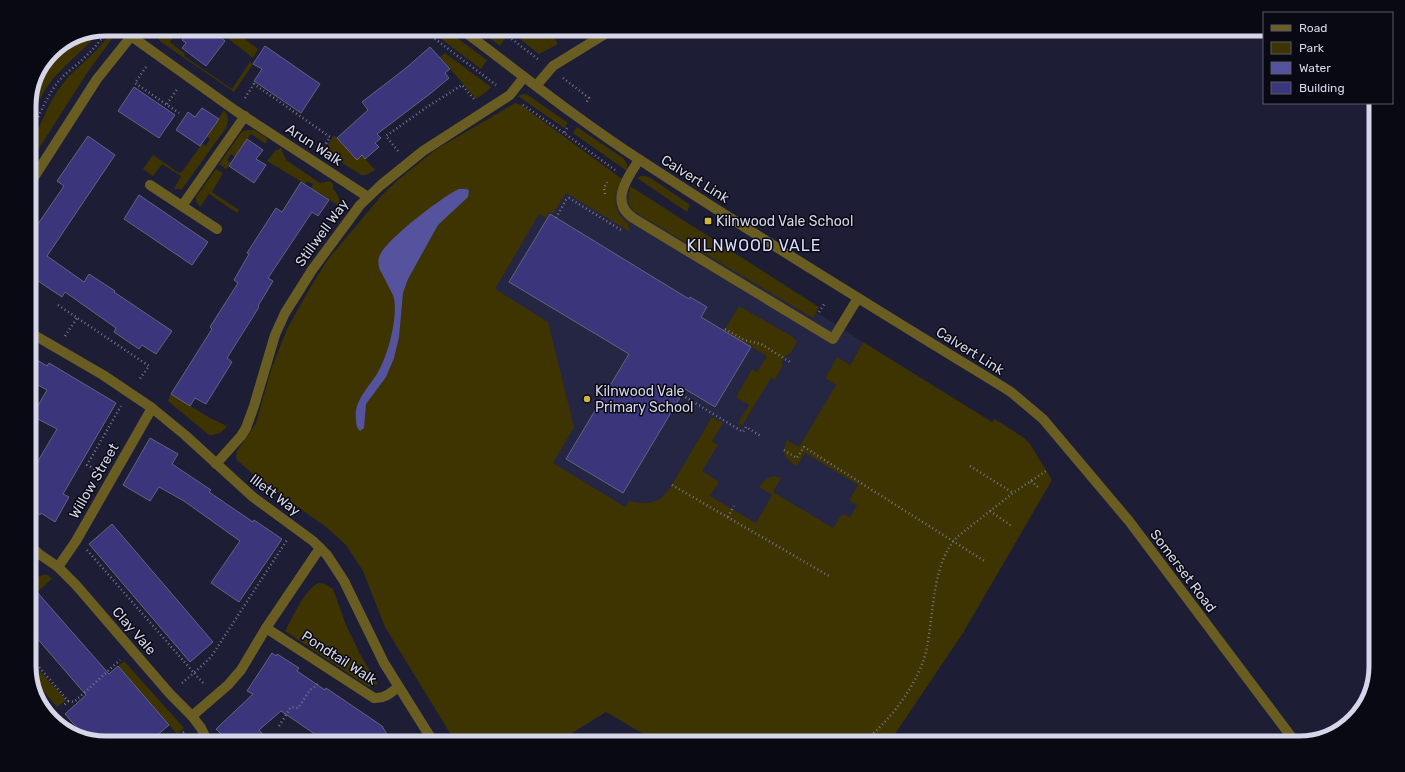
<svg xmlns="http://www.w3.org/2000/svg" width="1405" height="772" font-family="Rubik,sans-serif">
  <rect width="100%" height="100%" fill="#1d1d36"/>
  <path fill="#252544" d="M606 175 629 192 863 342 811 433 938 512 659 743 606 712 556 743 332 260Z"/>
  <g fill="#3d3402">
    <path d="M114 29H119L87 73 29 164V150L49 105 58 90 69 76 96 51Z"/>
    <path d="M158 29H171L176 33 170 42 185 54 184 56 232 89 250 62 253 64 234 92 161 42C158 38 155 34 158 29Z"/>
    <path d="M216 29H232L258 49 253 58Z"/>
    <path d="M428 29H445L487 60 481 69Z"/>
    <path d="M478 29H492L505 39 500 46Z"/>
    <path d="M527 29H550L558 44 539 54 520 39Z"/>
    <path d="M101 30C85 50 64 64 49 84 40 96 35 112 29 126V101L52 51 77 35Z"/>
    <path d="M445 53 491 87 486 92 476 99 440 57Z"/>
    <path d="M523 94 528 95 568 123 564 128 518 96Z"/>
    <path d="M515 103 521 105 622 179C613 193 612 212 628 223L630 232 566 193 553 214 549 212 546 218 539 214 495 289 548 322 574 427 553 463 625 507 629 501 640 503H650L660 499 664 495 670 488 712 417 723 423 712 441 718 445 702 471 719 482 710 496 756 523 772 495 759 487C765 479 771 474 781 478L773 492 833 528 842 514 850 517 857 505 850 501V499L858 485 805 453 797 466C785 460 781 453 787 440L799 447 836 385 825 378 837 357 850 365 863 342 992 422 995 419 1024 438 1030 444 1052 480 963 633 889 743H659L606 712 556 743H456L385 627 363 571 346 545 326 527 256 477 237 460 236 457 237 451 256 423 271 370 287 329 311 286 329 258 382 195 398 180 435 150Z"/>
    <path d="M224 110C229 116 229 121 226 128L182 189H174L181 176 162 164 153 176 143 169 153 155 179 173 182 172 202 144 206 146 210 139 207 137Z"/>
    <path d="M577 127 623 158 627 164V171L573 133Z"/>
    <path d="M245 130H254L267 138 266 144 251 134 235 157 231 154 227 160 231 163 226 169 219 164 241 133Z"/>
    <path d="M334 135 356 159 362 155 375 170 366 175H361L324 151Z"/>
    <path d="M281 148 286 160 320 183 330 181 333 184V189C338 194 340 199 339 206L311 188 313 184 307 181 305 184 267 161 275 151Z"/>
    <path d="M216 169 223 173 212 192 239 210 237 213 209 194 200 207 196 201V197Z"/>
    <path d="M641 176H645L651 178 690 205 687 212 637 178Z"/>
    <path d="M630 186 819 307 813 318 633 211 628 202Z"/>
    <path d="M739 306 793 337 797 342 790 354 785 356 782 362 783 365 775 380 771 378 742 426 738 423 749 405 736 397 752 369 757 372 767 356 724 331Z"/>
    <path d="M171 394 210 418 227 426C222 433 218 435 209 435L168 401Z"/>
    <path d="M42 575H48L52 579 29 599V584L36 578Z"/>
    <path d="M319 583 325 584 333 589 346 625 360 654 378 684 370 687 367 686 285 631C292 619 306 587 319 583Z"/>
    <path d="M29 659 66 700 57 707 31 677 29 671Z"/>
    <path d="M124 661 184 728 177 734 118 666Z"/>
  </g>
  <path fill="#56539e" d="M459 189H467L469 191 468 197 438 225 408 279 403 293 399 337 394 358 386 377 366 404 364 428 360 431C357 428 356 425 356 420 353 398 373 385 381 366 389 351 399 312 393 295L379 268C378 262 378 258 381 253 390 237 443 196 459 189Z"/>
  <g fill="#3b357c" stroke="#626380">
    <path d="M190 29H210L225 41 206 66 182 48 186 43 182 40Z"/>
    <path d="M265 46 320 84 301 113 254 81 262 69 253 64Z"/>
    <path d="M430 47 450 69 445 73 449 78 431 93 377 134 381 138 375 143 379 147 365 159 362 155 357 160 337 138 368 110 362 102 406 68Z"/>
    <path d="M134 87 175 115 159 138 118 111Z"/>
    <path d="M202 108 219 119 200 146 176 130 188 112 195 117Z"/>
    <path d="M88 136 115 155 47 256 84 282 89 274 115 291 114 292 172 331 156 354 142 345 139 349 133 345 114 332 116 328 65 292 62 297 32 277 29 282V237L64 186 57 181Z"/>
    <path d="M247 139 263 150 256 159 266 165 254 183 229 166Z"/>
    <path d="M301 182 329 200 318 216 312 212 268 278 273 281 258 306 259 307 227 358 232 362 206 404 195 398 190 406 171 394 212 329 210 327 238 283 234 280 249 254 247 253 276 208 282 212Z"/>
    <path d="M139 195 208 242 192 265 124 219Z"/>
    <path d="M550 214 689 299 690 297 707 307 701 317 751 347 715 407 685 389 623 493 566 459 629 354 509 282Z"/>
    <path d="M29 355 47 366 49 363 116 403 63 494 69 497 55 522 41 513 40 515 29 508V476L57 429 32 416 47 390 29 380Z"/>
    <path d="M150 438 178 454 172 464 211 490 209 492 253 522 254 520 282 539 239 602 211 583 240 541 184 501 159 487 150 501 123 485Z"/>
    <path d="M112 524 213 642 190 662 89 544Z"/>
    <path d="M29 583 109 674 118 666 169 725 148 743H106L87 739 65 714 86 695 29 629Z"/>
    <path d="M272 653 276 656 277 654 299 668 297 671 325 690 326 688 382 726 392 743H328L281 711 259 730 266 738 267 743H212L221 734 216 729 253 694 247 691Z"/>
  </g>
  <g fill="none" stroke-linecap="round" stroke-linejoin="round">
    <g stroke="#75768b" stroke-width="2.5" stroke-dasharray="1 3" stroke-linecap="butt">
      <path d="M422 29 496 85"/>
      <path d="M499 29 539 60"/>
      <path d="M146 67 135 83 179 113"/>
      <path d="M563 78 589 98 586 103"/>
      <path d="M245 98 254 84 330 137 322 150"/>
      <path d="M167 104 178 88"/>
      <path d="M523 105 564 133"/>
      <path d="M567 128 564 133 615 170"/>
      <path d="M29 139C37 120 45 99 58 82 65 73 75 67 83 59 93 50 101 40 109 29"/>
      <path d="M398 151 386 136 427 107 462 85 474 99"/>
      <path d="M605 194 604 188 607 182"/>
      <path d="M556 218 566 200 569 198 621 230"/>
      <path d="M58 305 149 366 139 380"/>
      <path d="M819 312 825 303"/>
      <path d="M725 329 744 340 761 344 790 362"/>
      <path d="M65 336 77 318"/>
      <path d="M682 395 743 432 746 427 761 436"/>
      <path d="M784 450 797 458 804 447 986 562"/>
      <path d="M970 466 1013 493"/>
      <path d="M98 471 87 465 121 406"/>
      <path d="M1031 481 1038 487"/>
      <path d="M672 485 829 576"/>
      <path d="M990 511 1013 527"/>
      <path d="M728 517 734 506"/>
      <path d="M87 550 194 673 211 657 287 540"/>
      <path d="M29 655 68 701 63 706"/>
      <path d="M182 683 194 673 205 685"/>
      <path d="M68 701 74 702 120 660"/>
      <path d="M279 726 291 707 298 708 310 690 316 686 319 682"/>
      <path d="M171 743 185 731"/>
      <path d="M861 743C889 724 921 680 927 647 934 612 932 564 957 537L1013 493 1046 471"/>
    </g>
    <g stroke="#695d22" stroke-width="10">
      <path d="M461 29C520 73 578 120 640 160 762 240 887 316 1011 392L1043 419 1129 521 1296 743"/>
      <path d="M309 30 310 29"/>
      <path d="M131 36 236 111 368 197"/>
      <path d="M536 86 553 66 613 29"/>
      <path d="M639 160C628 177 609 202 633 218L833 339 858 298"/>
      <path d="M29 185 97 79 137 29"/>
      <path d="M150 185 217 229"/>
      <path d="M182 206 245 116"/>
      <path d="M29 332 103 375 152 408 185 435 253 497 313 541 327 555 344 581 384 663 434 743"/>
      <path d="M216 464 241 436 246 428 254 406 275 335 285 313 312 270 360 205 381 185 423 151 510 95 524 77"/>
      <path d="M29 547 58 567 76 585 170 694 192 716 201 728 204 734 205 743"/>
      <path d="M29 567 37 552"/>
      <path d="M58 567 76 541 152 408"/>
      <path d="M266 628 374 698C384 699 391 693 398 687"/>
      <path d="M40 703 55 720"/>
      <path d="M192 716 228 685 241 670 266 628 320 548"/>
      <path d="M272 739 278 743"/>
    </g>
  </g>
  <g fill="#d1b736" stroke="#090913" stroke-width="1.5">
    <rect x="704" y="217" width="8" height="8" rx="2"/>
    <circle cx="587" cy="399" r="4"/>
  </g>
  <g text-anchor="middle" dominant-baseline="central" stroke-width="3" stroke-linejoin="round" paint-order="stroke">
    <g font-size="14" fill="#d5d6e7" stroke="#090913">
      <text transform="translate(314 145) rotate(33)">Arun Walk</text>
      <text transform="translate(695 179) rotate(32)">Calvert Link</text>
      <text transform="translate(322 233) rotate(-54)">Stillwell Way</text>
      <text transform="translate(970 351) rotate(32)">Calvert Link</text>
      <text transform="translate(94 481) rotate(-60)">Willow Street</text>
      <text transform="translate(275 495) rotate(37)">Illett Way</text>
      <text transform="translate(1183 571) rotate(53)">Somerset Road</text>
      <text transform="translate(134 631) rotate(49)">Clay Vale</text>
      <text transform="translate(339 658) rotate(33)">Pondtail Walk</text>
    </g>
    <g font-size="14" fill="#d5d6e7" stroke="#090913" text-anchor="start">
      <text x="716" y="221">Kilnwood Vale School</text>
      <text x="595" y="391">Kilnwood Vale<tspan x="595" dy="16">Primary School</tspan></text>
    </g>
    <g font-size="16" letter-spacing="1" fill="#dbddff" stroke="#090913">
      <text x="754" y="245">KILNWOOD VALE</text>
    </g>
  </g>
  <path d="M0 0H1405V772H0ZM106 36H1299A70 70 0 0 1 1369 106V666A70 70 0 0 1 1299 736H106A70 70 0 0 1 36 666V106A70 70 0 0 1 106 36Z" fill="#090913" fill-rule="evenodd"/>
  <path fill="none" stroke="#d5d6e7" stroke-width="5" d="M106 36H1299A70 70 0 0 1 1369 106V666A70 70 0 0 1 1299 736H106A70 70 0 0 1 36 666V106A70 70 0 0 1 106 36Z"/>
  <rect x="1263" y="12" width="130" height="92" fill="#090913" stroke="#5b5b68"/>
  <rect x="1271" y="25" width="20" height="6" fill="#695d22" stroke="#5b5b68"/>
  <text x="1299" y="32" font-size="12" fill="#d5d6e7">Road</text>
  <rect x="1271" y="42" width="20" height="12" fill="#3d3402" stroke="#5b5b68"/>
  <text x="1299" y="52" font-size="12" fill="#d5d6e7">Park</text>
  <rect x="1271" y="62" width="20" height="12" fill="#56539e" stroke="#5b5b68"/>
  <text x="1299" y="72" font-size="12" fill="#d5d6e7">Water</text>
  <rect x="1271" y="82" width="20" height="12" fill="#3b357c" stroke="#5b5b68"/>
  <text x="1299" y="92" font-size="12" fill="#d5d6e7">Building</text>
</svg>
